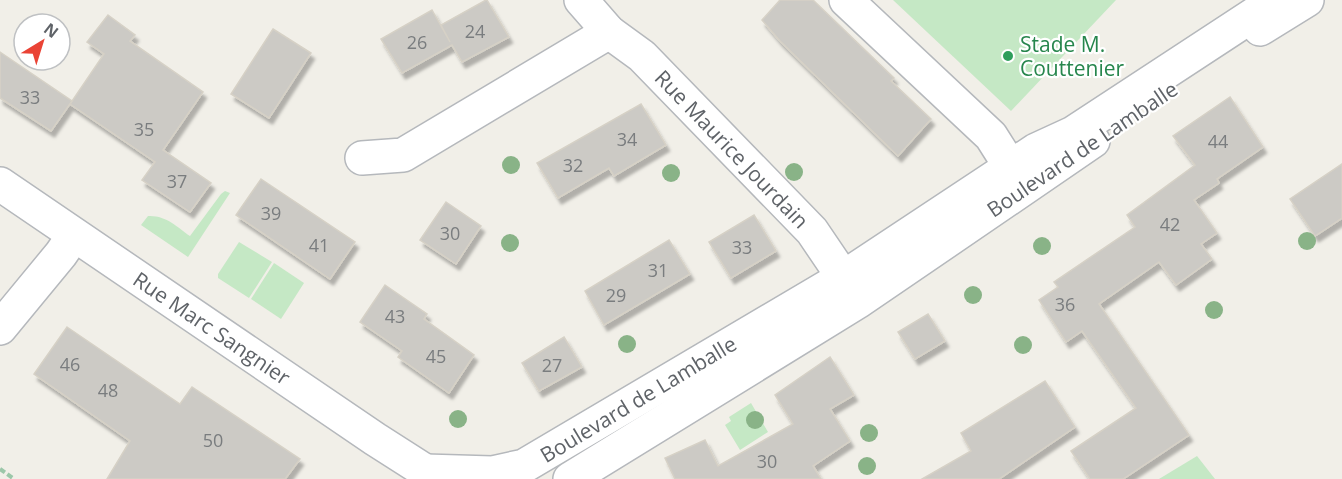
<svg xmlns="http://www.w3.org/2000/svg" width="1342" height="479" font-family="'Open Sans',sans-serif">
  <defs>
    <filter id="shadow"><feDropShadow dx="3.5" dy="6" stdDeviation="1.5" flood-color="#0004"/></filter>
  </defs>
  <rect width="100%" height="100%" fill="#f1efe8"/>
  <g fill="#c5e8c5">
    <path d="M893 0H1116L1011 111Z"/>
    <path d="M225 191 230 193 188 257 141 225 148 216C166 215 177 227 190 236L221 194Z"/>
    <path d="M239 242 272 262 249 298 218 278V274Z"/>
    <path d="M274 263 304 283 281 319 251 299Z"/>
    <path d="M751 403 768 432 740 450 725 425 731 421 729 417Z"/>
    <path d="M1197 456 1215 479H1159Z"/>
  </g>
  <g fill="#cccac5" stroke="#d6d1c6" stroke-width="1.5" filter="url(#shadow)">
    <path d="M486 0H487L509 37 462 62 452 45 402 73 381 39 432 10 450 42 441 25Z"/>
    <path d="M780 0H813L894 78 891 81 931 119 898 156 780 41 762 20Z"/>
    <path d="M108 15 135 35 130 41 203 92 163 150 211 183 190 212 142 180 155 162 70 104 104 54 87 42Z"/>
    <path d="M273 29 311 53 269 118 231 94Z"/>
    <path d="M0 52 72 101 51 131 0 98Z"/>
    <path d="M1230 97 1263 147 1217 179 1219 183 1194 200 1217 233 1201 244 1212 259 1176 285 1159 262 1099 304 1189 435 1123 479H1090L1071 451 1136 408 1082 331 1066 342 1039 300 1058 287 1054 282 1135 227 1127 215 1195 165 1173 136Z"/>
    <path d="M641 104 666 145 614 176 609 168 558 198 537 163Z"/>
    <path d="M1342 164V218L1315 236 1290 199Z"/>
    <path d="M261 179 355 242 330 279 236 215Z"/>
    <path d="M446 202 481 226 456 264 420 240Z"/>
    <path d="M754 215 776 251 731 278 709 242Z"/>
    <path d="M669 240 690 274 604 325 585 291Z"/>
    <path d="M385 285 427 314 424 319 474 355 449 393 398 357 402 351 360 322Z"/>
    <path d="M928 314 945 341 915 359 898 332Z"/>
    <path d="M67 327 180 404 192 387 300 459 285 479H107L130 441 34 374Z"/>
    <path d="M564 337 582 367 539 391 522 363Z"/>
    <path d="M830 357 854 395 830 409 850 441 813 466 821 479H675L665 458 705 440 718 466 793 424 775 395Z"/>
    <path d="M1045 381 1075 427 999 479H922L971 451 961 433Z"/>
  </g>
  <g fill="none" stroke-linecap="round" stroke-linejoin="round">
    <defs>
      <g id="minor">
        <path d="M581 0 609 32 642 56 812 231 856 296"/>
        <path d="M846 0 991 136 1010 166"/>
        <path d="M1260 29 1307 0"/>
        <path d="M362 158 403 155 609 32"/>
        <path d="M0 184 375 439 425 471"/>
        <path d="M0 328 61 254 74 235"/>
        <path d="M425 471 492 473 524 466 844 277 1036 150 1073 133 1276 0"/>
        <path d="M570 479 859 301 1093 141"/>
      </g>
    </defs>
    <use href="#minor" stroke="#b5b8bc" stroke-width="36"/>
    <path stroke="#9cc7a9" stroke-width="4" stroke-dasharray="6 3" stroke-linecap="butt" d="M0 469 14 479"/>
    <use href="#minor" stroke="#fff" stroke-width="33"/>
  </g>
  <g fill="#89b387">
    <circle cx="511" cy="165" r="9"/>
    <circle cx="794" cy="172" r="9"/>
    <circle cx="671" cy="173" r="9"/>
    <circle cx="1307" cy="241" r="9"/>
    <circle cx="510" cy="243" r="9"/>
    <circle cx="1042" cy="246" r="9"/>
    <circle cx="973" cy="295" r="9"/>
    <circle cx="1214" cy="310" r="9"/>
    <circle cx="627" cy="344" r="9"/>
    <circle cx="1023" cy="345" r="9"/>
    <circle cx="458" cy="419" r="9"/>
    <circle cx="755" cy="420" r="9"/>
    <circle cx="869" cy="433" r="9"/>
    <circle cx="867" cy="466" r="9"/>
  </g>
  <circle fill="#2e9e5b" stroke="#fff" stroke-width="2" cx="1008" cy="56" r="6"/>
  <g text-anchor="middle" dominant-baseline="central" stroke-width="4.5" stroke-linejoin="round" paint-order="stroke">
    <g font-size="18" fill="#7a7d7f">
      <text x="475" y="31">24</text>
      <text x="417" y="42">26</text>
      <text x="30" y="97">33</text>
      <text x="144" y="129">35</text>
      <text x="627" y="139">34</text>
      <text x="1218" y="141">44</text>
      <text x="573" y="165">32</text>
      <text x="177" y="181">37</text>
      <text x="271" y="213">39</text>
      <text x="1170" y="224">42</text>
      <text x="450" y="233">30</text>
      <text x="319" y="245">41</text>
      <text x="742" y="247">33</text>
      <text x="658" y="270">31</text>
      <text x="616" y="295">29</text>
      <text x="1065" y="304">36</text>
      <text x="395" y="316">43</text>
      <text x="436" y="356">45</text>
      <text x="70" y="364">46</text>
      <text x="552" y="365">27</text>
      <text x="108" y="390">48</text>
      <text x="213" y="440">50</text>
      <text x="767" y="461">30</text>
    </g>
    <g font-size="21" fill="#27864d" stroke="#fff" text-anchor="start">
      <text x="1020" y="44">Stade M.<tspan x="1020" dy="24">Couttenier</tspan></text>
    </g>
    <g font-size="21" fill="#5f6368" stroke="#fff">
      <text transform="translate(732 149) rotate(46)">Rue Maurice Jourdain</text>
      <text transform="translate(1082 149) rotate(-34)">Boulevard de Lamballe</text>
      <text transform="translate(212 328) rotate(34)">Rue Marc Sangnier</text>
      <text transform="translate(638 399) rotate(-31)">Boulevard de Lamballe</text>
    </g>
  </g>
  <g transform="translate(42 42) rotate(38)"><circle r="28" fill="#ffffff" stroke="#bfc1c3" stroke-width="1.5"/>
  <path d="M0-4.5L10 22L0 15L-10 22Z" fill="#ea4335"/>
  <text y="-9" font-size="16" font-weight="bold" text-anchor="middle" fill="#5f6368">N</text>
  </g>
</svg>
